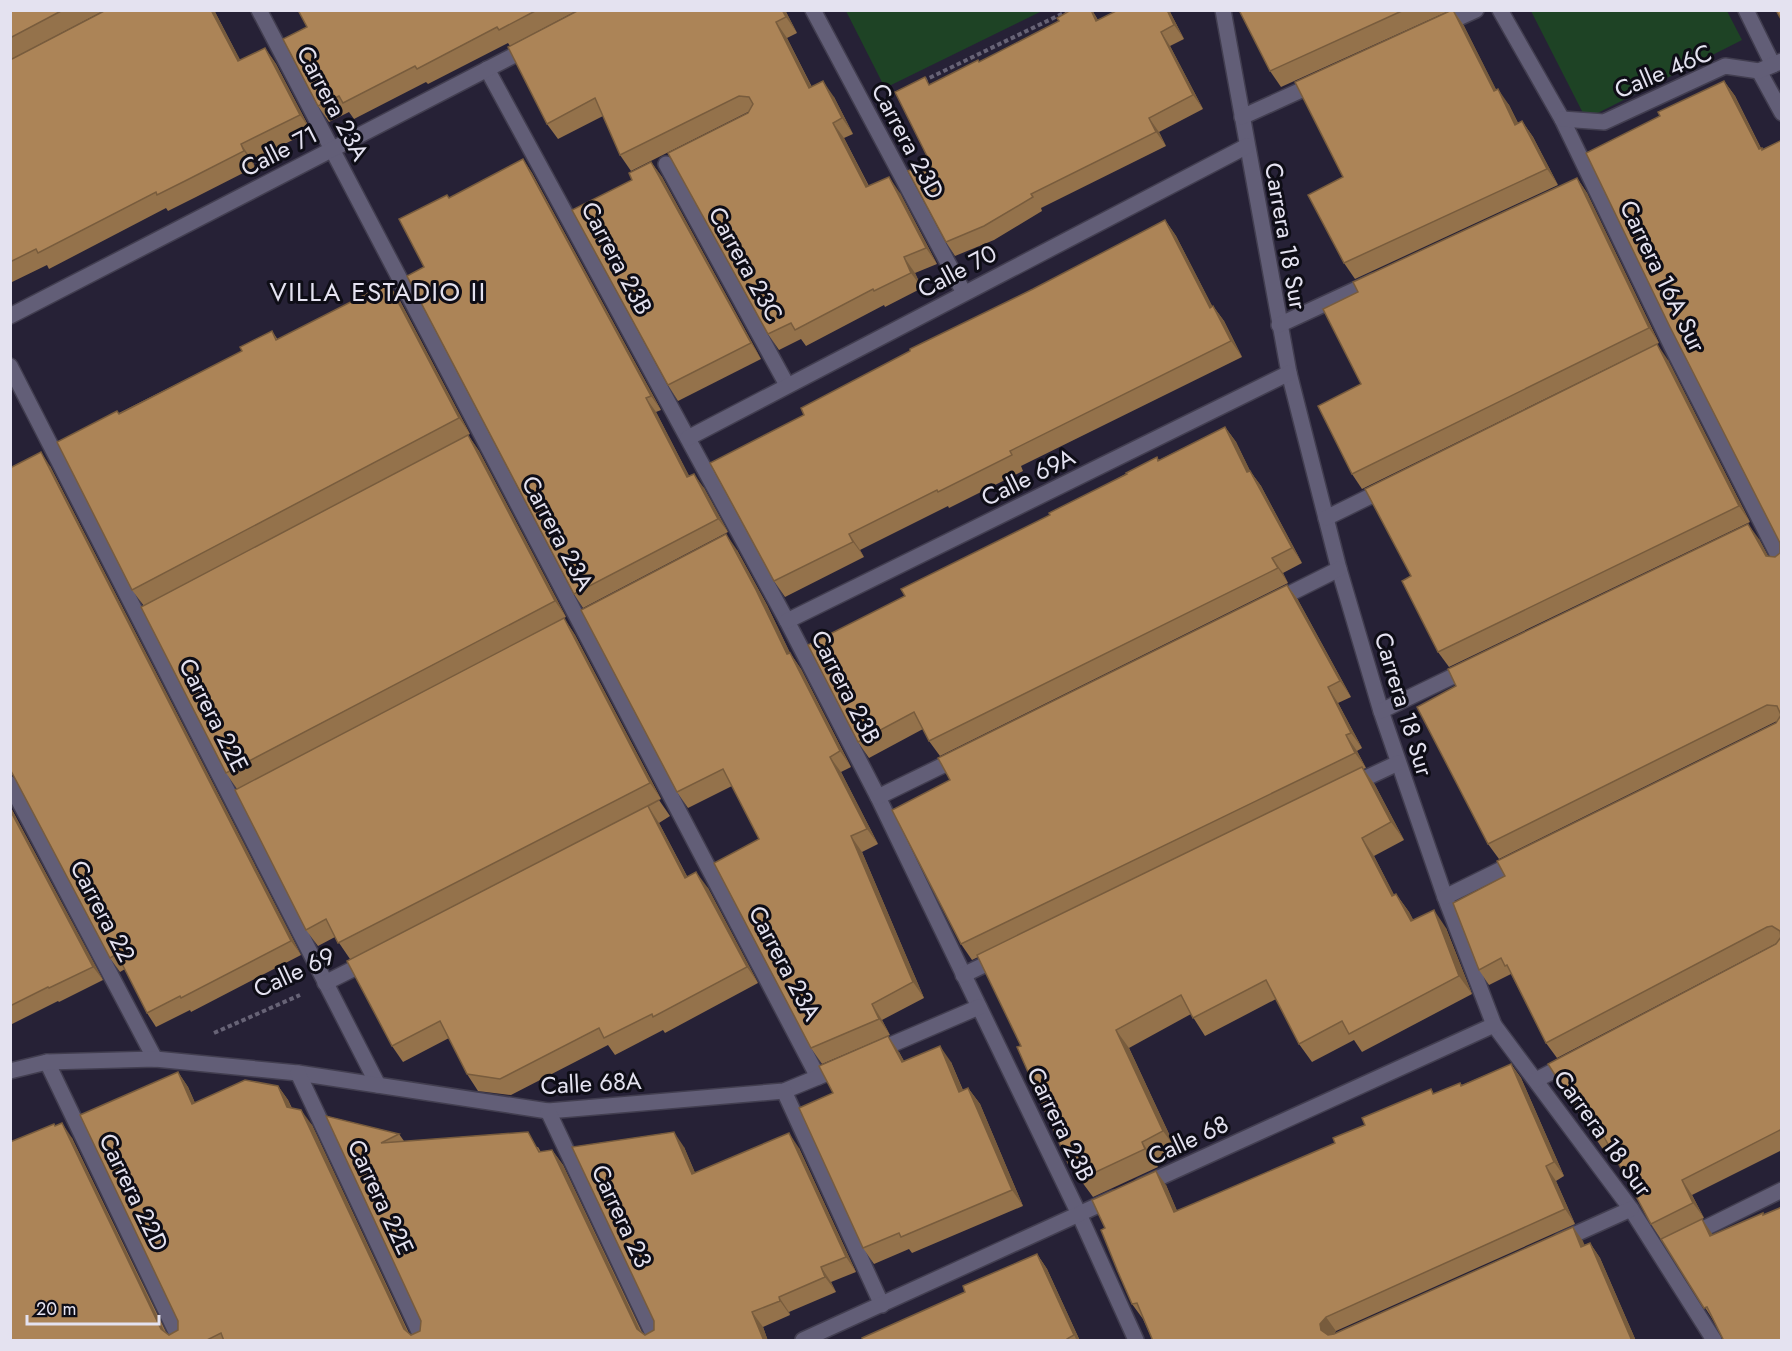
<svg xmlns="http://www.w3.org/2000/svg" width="1792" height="1351" font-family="Jost,sans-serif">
  <rect width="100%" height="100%" fill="#262136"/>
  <g fill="#1e4325">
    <path d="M846 11H1042L885 88Z"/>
    <path d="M1531 11H1727L1742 40 1586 119Z"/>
  </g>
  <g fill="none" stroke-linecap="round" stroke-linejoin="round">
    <defs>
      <g id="minor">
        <path d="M259 10 818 1077"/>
        <path d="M813 10 964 293"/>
        <path d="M1223 10 1289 373 1339 569 1381 711 1445 897 1494 1025 1631 1209 1714 1340"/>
        <path d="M1500 10 1562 119 1672 347 1782 563"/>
        <path d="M1746 10 1773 65"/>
        <path d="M1441 26 1476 10"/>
        <path d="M487 69 787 621 878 797 1079 1214 1136 1340"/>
        <path d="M1759 71 1782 113"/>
        <path d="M1242 117 1319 82"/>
        <path d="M1562 119 1604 122 1725 66 1759 71 1782 61"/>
        <path d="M666 164 787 385"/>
        <path d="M10 316 530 47"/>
        <path d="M1279 325 1374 281"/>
        <path d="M10 366 378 1085"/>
        <path d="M688 438 1247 146"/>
        <path d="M1326 518 1385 489"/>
        <path d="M1275 601 1339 569"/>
        <path d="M787 621 1289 373"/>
        <path d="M1381 711 1470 668"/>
        <path d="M10 784 155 1059"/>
        <path d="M1351 785 1398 763"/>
        <path d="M878 797 960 757"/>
        <path d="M1445 897 1520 860"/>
        <path d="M963 975 1001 957"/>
        <path d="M325 983 371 960"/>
        <path d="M874 1052 979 1007"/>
        <path d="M47 1062 180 1340"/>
        <path d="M10 1071 47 1062 155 1059 298 1073 548 1111 784 1091 828 1073"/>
        <path d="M298 1073 423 1340"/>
        <path d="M1536 1080 1571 1062"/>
        <path d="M784 1091 882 1305"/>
        <path d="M548 1111 656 1340"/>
        <path d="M1141 1186 1494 1025"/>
        <path d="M1691 1235 1782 1190"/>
        <path d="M1560 1241 1631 1209"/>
        <path d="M803 1340 1114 1198"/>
      </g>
    </defs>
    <use href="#minor" stroke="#423e50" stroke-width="18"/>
    <g stroke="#676376" stroke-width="4" stroke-dasharray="4.5 3" stroke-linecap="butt">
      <path d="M923 81 1070 10"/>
      <path d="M214 1033 300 995"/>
    </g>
    <use href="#minor" stroke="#625e77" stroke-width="15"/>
  </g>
  <g fill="#94724b">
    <path d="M10 10H105L10 60Z"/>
    <path d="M106 10H214L240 60 265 48 276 64 311 131 252 160 255 167 196 197 168 211 166 208 49 269 47 265 10 283V60Z"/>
    <path d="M298 10H578L510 46 508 43 428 84 426 82 354 119 349 112 329 122 318 106 307 27Z"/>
    <path d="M579 10H785L797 33 787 38 812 87 834 97 853 134 844 138 869 186 900 193 937 264 915 273 922 288 885 307 884 305 806 346 801 339 779 350 768 334 748 112 631 171 620 155 603 116 558 139 547 124Z"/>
    <path d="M1071 10H1092L1098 20 1118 10H1169L1184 39 1170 46 1203 109 1159 132 1166 146 1041 208 1042 211 994 240 955 256 946 242 930 162V84L979 62 1059 21Z"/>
    <path d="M1239 10H1451L1281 87 1270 71Z"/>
    <path d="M1453 10 1464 26 1496 90 1509 105 1518 123 1522 121 1533 137 1558 185 1355 279 1344 263 1343 177Z"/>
    <path d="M1724 81 1735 96 1761 148 1763 149 1782 140V1150L1692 1195 1704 1218 1702 1219 1715 1323 1651 1224 1612 1151 1606 1154 1596 1139 1777 943 1557 1058 1546 1043 1511 974 1489 985 1479 970 1505 876 1776 723 1777 721 1499 859 1488 844 1759 539 1768 556 1775 557 1780 553V543L1660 116Z"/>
    <path d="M523 159 532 173 661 410 656 412 689 476 704 488 728 532 583 608 574 594 424 267 449 198Z"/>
    <path d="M651 162 662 177 761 359 678 401 668 385 632 180Z"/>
    <path d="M1577 178 1587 193 1659 343 1362 489 1352 474 1361 384Z"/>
    <path d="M1165 220 1176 236 1212 306H1213L1224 321 1242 357 1021 466 1023 471 949 508 948 506 860 550 864 557 785 597 774 581 804 415 1033 289Z"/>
    <path d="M399 299 470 434 468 435 479 451 566 617 564 618 575 635 661 799 659 800 670 816 659 823 687 876 708 888 758 983 665 1033 663 1030 615 1055 608 1045 511 1095 478 1091 467 1074 449 1038 403 1062 392 1046 350 959 335 937 318 946 306 930 237 789 226 773 144 606 132 590 119 413 242 351 272 331 278 340Z"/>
    <path d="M1668 360 1750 522 1449 667 1438 652 1411 576Z"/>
    <path d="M1225 427 1236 442 1250 471 1261 486 1302 563 1283 573 1288 583 940 756 929 741 923 729 869 758 858 742 905 596 1050 515 1157 457 1159 460Z"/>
    <path d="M50 466 301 955 191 1012 190 1010 156 1027 147 1013 125 969 120 972 110 958 14 775H10V468Z"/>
    <path d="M737 550 767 605 790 653 801 669 851 767 841 772 878 844 862 852 924 998 882 1020 890 1035 822 1064 811 1048 759 839 732 786 688 808 677 792Z"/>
    <path d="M1287 585 1298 600 1351 697 1338 703 1362 748 1357 751 1366 768 1363 769 1375 785 1404 840 1374 856 1394 895 1396 894 1409 912 1413 920 1446 928 1472 994 1362 1052 1354 1040 1312 1062 1299 1044 1276 999 1205 1036 1191 1014 1129 1048 1176 1149 1154 1160 1158 1167 1093 1197 1068 1163 1021 1046 978 957 972 960 961 944 950 780Z"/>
    <path d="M10 806 103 980 59 1002 58 1001 10 1025Z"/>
    <path d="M899 1052 904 1061 951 1062 963 1090 968 1088 980 1104 1023 1206 912 1253 909 1249 874 1264 863 1248 833 1093Z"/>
    <path d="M1511 1064 1521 1078 1564 1176 1556 1181 1575 1224 1336 1331 1333 1335 1573 1227 1584 1245 1590 1243 1600 1258 1636 1341H1153L1143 1319 1132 1304 1105 1228 1166 1185 1177 1211 1335 1143 1365 1125 1431 1089 1434 1094 1460 1083 1462 1085Z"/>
    <path d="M178 1072 188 1087 195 1103 278 1086 288 1100 292 1108 312 1125 409 1333 411 1335 420 1331 421 1321 326 1116 399 1134 404 1141 538 1147 541 1152 552 1150 563 1165 642 1332 645 1335 654 1330 684 1147 695 1173 799 1148 856 1272 831 1282 836 1292 789 1312 790 1315 763 1327 768 1341H10L55 1126 72 1138 166 1332 169 1335 178 1330Z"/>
    <path d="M1037 1254 1047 1269 1080 1341H863L965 1292Z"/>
  </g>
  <g fill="#785c3d">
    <path d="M211 10H214L249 77 238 61Z"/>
    <path d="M782 10H785L797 33 786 17Z"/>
    <path d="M1091 10H1092L1096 17 1106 35 1096 21Z"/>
    <path d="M1167 10H1169L1184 39 1174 25Z"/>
    <path d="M1453 10 1464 26 1505 107 1494 91Z"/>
    <path d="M776 22 787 38 820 104 809 88Z"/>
    <path d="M1161 32 1170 46 1203 109 1193 95Z"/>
    <path d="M265 48 276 64 311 131 300 115Z"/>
    <path d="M823 81 834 97 853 134 842 118Z"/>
    <path d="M1724 81 1735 96 1769 165 1759 149Z"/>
    <path d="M1498 89 1509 105 1527 141 1515 125Z"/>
    <path d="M1149 118 1159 132 1166 146 1156 132Z"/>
    <path d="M1522 121 1533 137 1558 185 1547 169Z"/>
    <path d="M833 123 844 138 877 203 866 187Z"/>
    <path d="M241 144 252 160 255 167 244 151Z"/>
    <path d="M523 159 532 173 661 410 651 396Z"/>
    <path d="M651 162 662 177 761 359 751 343Z"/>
    <path d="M889 177 900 193 937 264 926 248Z"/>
    <path d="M1577 178 1587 193 1659 343 1649 328Z"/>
    <path d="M1165 220 1176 236 1221 323 1210 308Z"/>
    <path d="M904 257 915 273 922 288 911 273Z"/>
    <path d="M388 283 399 299 470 434 459 418Z"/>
    <path d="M1213 306 1224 321 1242 357 1231 341Z"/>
    <path d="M1657 344 1668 360 1750 522 1739 506Z"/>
    <path d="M646 398 656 412 697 491 687 477Z"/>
    <path d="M1225 427 1236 442 1258 487 1247 472Z"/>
    <path d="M468 435 479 451 566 617 555 601Z"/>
    <path d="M41 452 50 466 301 955 291 941Z"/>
    <path d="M1250 471 1261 486 1302 563 1292 548Z"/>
    <path d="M694 474 704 488 728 532 718 519Z"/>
    <path d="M1748 524 1759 539 1776 571 1766 556Z"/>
    <path d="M726 534 737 550 767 605 790 653 801 669 851 767 840 751 787 654Z"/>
    <path d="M849 534 860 550 864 557 853 542Z"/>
    <path d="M1272 558 1283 573 1288 583 1278 568Z"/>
    <path d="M1287 585 1298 600 1351 697 1340 681Z"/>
    <path d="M564 618 575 635 661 799 650 783Z"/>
    <path d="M1328 687 1338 703 1362 748 1351 733Z"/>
    <path d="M1346 735 1357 751 1366 768 1355 753Z"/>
    <path d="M830 757 841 772 878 844 867 829Z"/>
    <path d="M1362 767 1375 785 1404 840 1391 822Z"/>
    <path d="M10 806 103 980 93 967 10 810Z"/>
    <path d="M648 806 659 823 696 894 685 878Z"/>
    <path d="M851 836 862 852 924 998 913 982Z"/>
    <path d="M1362 838 1374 856 1404 914 1392 896Z"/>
    <path d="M696 872 708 888 758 983 747 967Z"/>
    <path d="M1396 894 1409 912 1424 939 1411 921Z"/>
    <path d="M1434 910 1446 928 1472 994 1459 976Z"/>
    <path d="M872 1004 882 1020 890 1035 879 1019Z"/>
    <path d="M1116 1030 1129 1048 1176 1149 1163 1131Z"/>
    <path d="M888 1036 899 1052 913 1078 902 1062Z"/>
    <path d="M940 1046 951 1062 970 1108 959 1092Z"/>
    <path d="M1511 1064 1521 1078 1564 1176 1554 1162Z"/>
    <path d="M178 1072 188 1087 202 1119 192 1104Z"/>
    <path d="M278 1086 288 1100 297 1122 287 1107Z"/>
    <path d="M968 1088 980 1104 1023 1206 1012 1190Z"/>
    <path d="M301 1110 312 1125 412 1341 404 1329Z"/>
    <path d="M62 1123 72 1138 169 1341 161 1329Z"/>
    <path d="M674 1132 684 1147 702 1189 692 1174Z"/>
    <path d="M789 1133 799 1148 856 1272 846 1257Z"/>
    <path d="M1142 1142 1154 1160 1158 1167 1145 1149Z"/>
    <path d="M552 1150 563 1165 645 1341 637 1329Z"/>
    <path d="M1546 1166 1556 1181 1575 1224 1565 1209Z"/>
    <path d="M1156 1171 1166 1185 1184 1227 1174 1212Z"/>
    <path d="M1682 1180 1692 1195 1704 1218 1693 1203Z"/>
    <path d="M1702 1219 1713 1235 1710 1236Z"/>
    <path d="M1573 1227 1583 1241 1591 1261 1581 1247Z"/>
    <path d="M1590 1243 1600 1258 1636 1341H1632Z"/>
    <path d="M1037 1254 1047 1269 1080 1341H1077L1074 1335Z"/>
    <path d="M821 1267 831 1282 836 1292 825 1277Z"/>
    <path d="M779 1297 789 1312 790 1315 780 1301Z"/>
    <path d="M752 1312 763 1327 768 1341H764Z"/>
    <path d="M1326 1317 1336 1331 1330 1338 1321 1330 1320 1324Z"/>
  </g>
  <g fill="#ac8457" stroke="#785c3d" stroke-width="1.5">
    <path d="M10 10H63L10 38Z"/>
    <path d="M106 10H211L238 61 265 48 300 115 241 144 244 151 185 181 157 195 156 192 38 253 36 249 10 262V60Z"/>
    <path d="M298 10H537L499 30 497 27 417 69 415 66 343 103 339 96 318 106 283 39 307 27Z"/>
    <path d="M579 10H782L786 17 776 22 809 88 823 81 842 118 833 123 866 187 889 177 926 248 904 257 911 273 874 291 873 289 795 330 791 323 768 334 668 153 748 113 753 104 749 97 739 96 620 155 595 98 547 124 508 47Z"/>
    <path d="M1071 10H1091L1096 21 1118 10H1167L1174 25 1161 32 1193 95 1149 118 1156 132 1031 194 1033 197 984 226 946 242 908 171 930 162 895 92 925 77 929 85 978 60 979 62 1059 21 1057 18Z"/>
    <path d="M1239 10H1404L1270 71Z"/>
    <path d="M1452 10H1453L1494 91 1498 89 1515 125 1522 121 1547 169 1344 263 1308 195 1343 177 1295 82Z"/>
    <path d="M1776 10H1782V21Z"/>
    <path d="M1724 81 1759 149 1762 148V150L1782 140V1129L1682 1180 1693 1203 1651 1224 1603 1135 1596 1139 1548 1064 1776 944 1781 937 1780 931 1772 926 1767 927 1546 1043 1507 965 1505 966 1501 958 1479 970 1453 903 1505 876 1497 861 1776 723 1781 715 1777 706 1767 705 1488 844 1417 707 1456 686 1448 669 1748 524 1766 556 1775 557 1780 553V543L1670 327 1586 153 1660 116 1658 112Z"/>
    <path d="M523 159 651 396 646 398 687 477 694 474 718 519 574 594 407 276 424 267 399 219 447 195 449 198Z"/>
    <path d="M651 162 751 343 668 385 572 210 632 180 629 173Z"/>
    <path d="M1577 178 1649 328 1352 474 1318 406 1361 384 1323 309 1358 292 1353 282Z"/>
    <path d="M1165 220 1210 308 1213 306 1231 341 1010 451 1012 455 938 492 937 490 849 534 853 542 774 581 710 463 804 415 801 408 910 351V349L1033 289Z"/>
    <path d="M388 283 459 418 132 590 57 442 117 411 119 414 242 351 240 347 272 331 276 340Z"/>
    <path d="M1657 344 1739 506 1438 652 1402 581 1411 576 1365 489Z"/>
    <path d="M1225 427 1247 472 1250 471 1292 548 1272 558 1278 568 929 741 914 712 858 742 808 645 905 596 901 589 1050 515 1049 513 1127 474 1126 473 1157 457 1158 461Z"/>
    <path d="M468 435 555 601 226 773 141 607Z"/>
    <path d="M41 452 291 941 181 998 180 996 147 1013 117 954 110 958 10 769V468Z"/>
    <path d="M726 534 756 590 787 654 790 653 840 751 830 757 867 829 851 836 913 982 872 1004 879 1019 811 1048 714 863 759 839 723 769 677 792 581 610Z"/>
    <path d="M1287 585 1340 681 1328 687 1351 733 1346 735 1355 753 961 944 892 810 950 780 938 758Z"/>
    <path d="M564 618 650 783 338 943 326 919 306 930 235 790Z"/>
    <path d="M1362 767 1391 822 1362 838 1392 896 1396 894 1411 921 1434 910 1459 976 1349 1034 1342 1021 1299 1044 1266 980 1193 1018 1181 995 1116 1030 1163 1131 1142 1142 1145 1149 1081 1179 1072 1161 1068 1163 1017 1047 1021 1046 977 955Z"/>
    <path d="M659 800 648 806 685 878 696 872 747 967 653 1017 652 1014 604 1038 599 1028 500 1079 467 1074 440 1021 392 1046 347 961Z"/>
    <path d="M10 810 93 967 49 988 48 987 10 1006Z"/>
    <path d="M888 1036 902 1062 940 1046 959 1092 968 1088 1012 1190 901 1237 899 1233 863 1248 799 1108 833 1093 819 1066Z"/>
    <path d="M1511 1064 1554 1162 1546 1166 1565 1209 1326 1317 1320 1324 1321 1330 1328 1335 1334 1334 1573 1227 1581 1247 1590 1243 1632 1341H1153L1137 1303 1132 1304 1118 1272 1101 1230 1105 1228 1092 1200 1156 1171 1174 1212 1335 1143 1333 1138 1365 1125 1362 1118 1431 1089 1433 1094 1460 1083 1461 1086Z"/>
    <path d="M178 1072 192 1104 245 1080 278 1086 287 1107 301 1110 404 1329 411 1335 420 1331 421 1321 326 1116 399 1134 381 1143 528 1132 539 1152 552 1150 637 1329 645 1335 654 1330V1321L572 1147 674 1132 692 1174 789 1133 846 1257 821 1267 825 1277 779 1297 780 1301 752 1312 764 1341H224L221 1333 205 1341H10V1142L54 1124 55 1126 62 1123 161 1329 169 1335 178 1330V1321L80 1115Z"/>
    <path d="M1782 1207V1341H1724L1707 1307 1704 1308 1661 1239 1702 1219 1710 1236 1763 1213V1215Z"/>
    <path d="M1037 1254 1074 1335 1067 1339V1341H863L862 1338 965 1292 963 1286Z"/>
  </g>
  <g text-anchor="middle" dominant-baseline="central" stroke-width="6" stroke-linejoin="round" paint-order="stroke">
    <g font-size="24" fill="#e4e2f0" stroke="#0e0d16">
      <text transform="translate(1663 71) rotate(-23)">Calle 46C</text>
      <text transform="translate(333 103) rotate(62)">Carrera 23A</text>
      <text transform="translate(908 141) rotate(62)">Carrera 23D</text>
      <text transform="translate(279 151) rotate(-27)">Calle 71</text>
      <text transform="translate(1286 236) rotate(80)">Carrera 18 Sur</text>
      <text transform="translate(617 258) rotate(62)">Carrera 23B</text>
      <text transform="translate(746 264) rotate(61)">Carrera 23C</text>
      <text transform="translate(957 271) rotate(-28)">Calle 70</text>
      <text transform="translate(1663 276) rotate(64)">Carrera 16A Sur</text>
      <text transform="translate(1028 477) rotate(-26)">Calle 69A</text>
      <text transform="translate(558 533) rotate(62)">Carrera 23A</text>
      <text transform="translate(846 687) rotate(63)">Carrera 23B</text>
      <text transform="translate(1404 704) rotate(73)">Carrera 18 Sur</text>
      <text transform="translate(214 715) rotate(63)">Carrera 22E</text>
      <text transform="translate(103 911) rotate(62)">Carrera 22</text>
      <text transform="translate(785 963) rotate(62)">Carrera 23A</text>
      <text transform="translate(294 972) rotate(-25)">Calle 69</text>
      <text transform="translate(591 1083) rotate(-3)">Calle 68A</text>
      <text transform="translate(1061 1124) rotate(64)">Carrera 23B</text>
      <text transform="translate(1603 1133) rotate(54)">Carrera 18 Sur</text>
      <text transform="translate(1188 1140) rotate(-25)">Calle 68</text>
      <text transform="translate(134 1192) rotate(64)">Carrera 22D</text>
      <text transform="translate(381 1197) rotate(65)">Carrera 22E</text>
      <text transform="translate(622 1216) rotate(65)">Carrera 23</text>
    </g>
    <g font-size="26" letter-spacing="1.5" fill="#e4e2f0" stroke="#0e0d16">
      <text x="378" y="292">VILLA ESTADIO II</text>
    </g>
  </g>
  <rect width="1792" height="1351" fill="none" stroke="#e4e2f0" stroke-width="24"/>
  <path d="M27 1315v9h132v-9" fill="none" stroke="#e4e2f0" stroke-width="3"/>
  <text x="36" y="1315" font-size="18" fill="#e4e2f0" stroke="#0e0d16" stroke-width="4.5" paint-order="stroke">20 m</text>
</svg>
